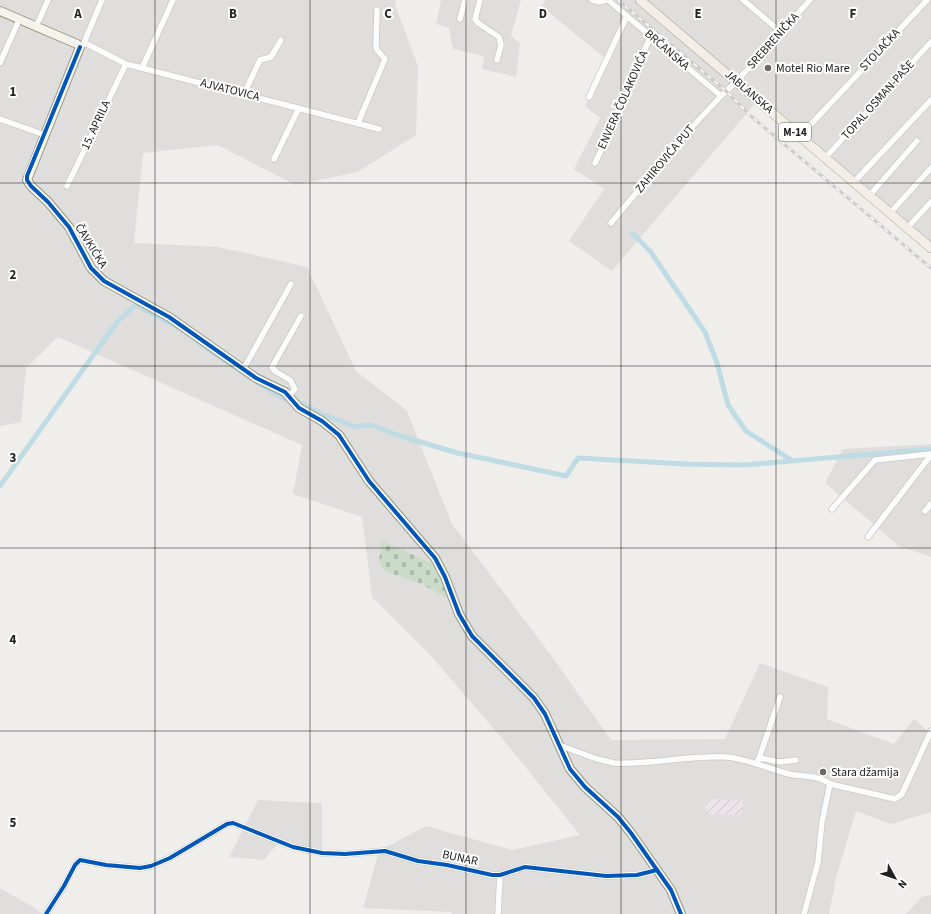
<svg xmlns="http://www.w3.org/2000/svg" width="931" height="914" font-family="'Source Sans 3',sans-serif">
  <defs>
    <pattern id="industrial-furrows" width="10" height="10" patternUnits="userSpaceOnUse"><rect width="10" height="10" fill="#ede4e9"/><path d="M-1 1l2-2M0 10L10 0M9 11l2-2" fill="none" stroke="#cbc3c8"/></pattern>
    <pattern id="cemetery-stones" width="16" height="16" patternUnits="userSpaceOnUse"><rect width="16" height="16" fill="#cadbca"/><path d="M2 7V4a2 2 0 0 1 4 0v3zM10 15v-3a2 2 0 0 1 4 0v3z" fill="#adbcad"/></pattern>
  </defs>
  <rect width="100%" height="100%" fill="#f0eeeb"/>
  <g fill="#dfdedc">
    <path d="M0 0H396L395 5 418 66 416 135 358 172 295 185 218 145 143 153 134 243 218 247 307 267 356 371 407 411 452 524 548 651 611 740 725 739 760 663 828 687 827 719 894 744 914 719 931 734V812L891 824 856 811 836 878 829 914H452L451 912 363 908 379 851 426 826 512 850 580 835 511 749 431 656 372 597 362 517 293 494 302 445 58 337 26 368 21 422 0 426Z"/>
    <path d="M441 0H521L511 36 520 43 516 77 482 69 484 56 453 49 449 28 436 24Z"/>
    <path d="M545 0H931V245L758 100 612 271 569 241 604 189 574 169 600 118 585 106 605 58 542 7Z"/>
    <path d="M931 444V557L899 546 825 483 843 449Z"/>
    <path d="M258 800 322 803V853L279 842 264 860 229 857Z"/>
    <path d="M0 888 35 908 42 914H0Z"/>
    <path d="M931 895V914H906L922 897Z"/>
  </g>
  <path fill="url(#industrial-furrows)" d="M706 799 743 800 742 815 706 814Z"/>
  <path fill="url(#cemetery-stones)" d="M382 541 434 564 449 599 421 584 384 571 379 560Z"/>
  <path fill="#e0dfde" d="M749 68 785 101 774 114 737 81Z"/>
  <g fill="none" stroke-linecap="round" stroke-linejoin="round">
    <g stroke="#bfdbe3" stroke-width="5">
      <path d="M633 234 650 251 705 332 717 363 728 405 746 431 791 460"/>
      <path d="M198 342 249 377"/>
      <path d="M258 383 283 398 302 404 322 414 356 427 371 425 400 436 458 453 566 476 578 458 685 464 745 465 931 449"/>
      <path d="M0 486 117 322 136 305 179 328"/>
    </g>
    <defs>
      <g id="street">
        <path d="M480 0 475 19 478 23 499 37 501 45 497 60"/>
        <path d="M592 0 598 2 607 0"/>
        <path d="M608 0 721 96 737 81 810 0"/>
        <path d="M743 0 781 32"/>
        <path d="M460 19 465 0"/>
        <path d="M36 27 48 0"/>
        <path d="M85 43 126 64 379 129"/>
        <path d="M83 45 102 0"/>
        <path d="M0 63 19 20"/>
        <path d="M142 68 173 0"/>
        <path d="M244 94 260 60 271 57 281 40"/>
        <path d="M589 97 627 16"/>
        <path d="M0 119 45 135"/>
        <path d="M358 123 385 59 377 50 376 45 377 10"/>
        <path d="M800 136 927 0"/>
        <path d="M826 157 931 42"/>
        <path d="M274 159 299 108"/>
        <path d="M595 163 621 109 636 68 651 36"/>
        <path d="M854 182 931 100"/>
        <path d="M67 186 126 64"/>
        <path d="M870 195 917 141"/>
        <path d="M890 213 931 168"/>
        <path d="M611 223 681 139 721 96"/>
        <path d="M908 227 931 202"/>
        <path d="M244 368 291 284"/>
        <path d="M289 396 295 389 290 380 275 371 272 367 301 316"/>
        <path d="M832 509 875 460 931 454"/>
        <path d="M925 511 931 504"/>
        <path d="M868 537 931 455"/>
        <path d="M559 745 597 759 614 763C651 765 689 755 727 757 749 759 768 769 789 774 802 777 819 775 830 784L895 799 902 794 931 731"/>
        <path d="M759 758 780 762 796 760"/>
        <path d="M757 764 780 697"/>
        <path d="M46 914 64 886 75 865 80 860 106 865 140 868 151 866 170 858 227 824 233 823 293 847 322 853 345 854 385 851 418 861 447 865 492 875H500L525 867 606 876 637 875 657 870"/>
        <path d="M498 914 500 875"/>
        <path d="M804 914 818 862 822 822 830 784"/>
      </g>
      <path id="secondary" d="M0 11 77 44 80 47 27 180 31 186 48 202 69 227 91 268 104 281 169 317 256 378 285 392 299 408 322 421 339 435 369 481 435 558 445 577 459 614 472 636 534 698 545 714 570 769 585 787 618 817 631 833 671 890 681 914"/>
      <path id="primary" d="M640 0 931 248"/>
    </defs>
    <use href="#street" stroke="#c9c8c7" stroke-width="7"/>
    <use href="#secondary" stroke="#999a82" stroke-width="10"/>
    <use href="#primary" stroke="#a79c86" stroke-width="10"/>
    <use href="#street" stroke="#fdfcfc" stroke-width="5.5"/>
    <use href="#secondary" stroke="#f4f4ed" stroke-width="8"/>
    <use href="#primary" stroke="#f3ede7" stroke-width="9"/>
    <defs>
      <path id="rail" d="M618 0 726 91 752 117 931 268"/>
    </defs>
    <use href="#rail" stroke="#ccc" stroke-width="3"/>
    <use href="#rail" stroke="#fff" stroke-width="1.5" stroke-dasharray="4.5" stroke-linecap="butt"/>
    <defs>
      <g id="cycleway">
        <path d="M80 47 27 176V180L31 186 48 202 69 227 91 268 104 281 169 317 256 378 285 392 299 408 322 421 339 435 369 481 435 558 445 577 459 614 472 636 534 698 545 714 570 769 585 787 618 817 631 833 671 890 681 914"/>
        <path d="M46 914 64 886 75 865 80 860 106 865 140 868 151 866 170 858 227 824 233 823 293 847 322 853 345 854 385 851 418 861 447 865 492 875H500L525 867 606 876 637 875 657 870"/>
      </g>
    </defs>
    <use href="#cycleway" stroke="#fff" stroke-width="6"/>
    <use href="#cycleway" stroke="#0057b8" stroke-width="4"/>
  </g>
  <path fill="none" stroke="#222" stroke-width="1" stroke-opacity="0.55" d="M155 0V914M310 0V914M466 0V914M621 0V914M776 0V914M0 183H931M0 366H931M0 548H931M0 731H931"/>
  <g fill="#6a6968" stroke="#fff" stroke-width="1.5">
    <circle cx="768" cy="68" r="4"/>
    <circle cx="823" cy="772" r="4"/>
  </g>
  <g text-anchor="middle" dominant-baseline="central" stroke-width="4" stroke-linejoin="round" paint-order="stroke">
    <rect fill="#fff" stroke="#646464" stroke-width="1" x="779" y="123" width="32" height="18" rx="3"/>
    <g font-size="11" font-weight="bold" fill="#222">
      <text x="795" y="132">M-14</text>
    </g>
    <g font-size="12" fill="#222" stroke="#fff">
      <text transform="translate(773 41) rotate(-48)">SREBRENIČKA</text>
      <text transform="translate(667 50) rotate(41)">BRČANSKA</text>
      <text transform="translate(880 50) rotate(-47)">STOLAČKA</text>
      <text transform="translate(230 90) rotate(14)">AJVATOVICA</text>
      <text transform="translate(749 92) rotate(41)">JABLANSKA</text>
      <text transform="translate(623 100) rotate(-66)">ENVERA ČOLAKOVIĆA</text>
      <text transform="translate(878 100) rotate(-48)">TOPAL OSMAN-PAŠE</text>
      <text transform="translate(96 125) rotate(-65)">15. APRILA</text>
      <text transform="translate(665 159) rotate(-50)">ZAHIROVIĆA PUT</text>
      <text transform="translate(91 246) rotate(58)">ČAVKIĆKA</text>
      <text transform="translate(460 858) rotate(12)">BUNAR</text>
    </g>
    <g font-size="12" fill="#222" stroke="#fff" text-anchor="start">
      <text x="776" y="68">Motel Rio Mare</text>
      <text x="831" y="772">Stara džamija</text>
    </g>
  </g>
  <g font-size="13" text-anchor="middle" font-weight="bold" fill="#222" stroke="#fff" stroke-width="4" stroke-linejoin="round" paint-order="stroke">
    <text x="78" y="18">A</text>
    <text x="233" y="18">B</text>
    <text x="388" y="18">C</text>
    <text x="543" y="18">D</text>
    <text x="698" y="18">E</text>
    <text x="853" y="18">F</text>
    <text x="13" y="96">1</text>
    <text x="13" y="279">2</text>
    <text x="13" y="462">3</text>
    <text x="13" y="644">4</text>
    <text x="13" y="827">5</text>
  </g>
  <g transform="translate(895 878) rotate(130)" stroke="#ffffff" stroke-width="3" paint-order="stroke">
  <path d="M0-3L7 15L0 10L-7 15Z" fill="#222222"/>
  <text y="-6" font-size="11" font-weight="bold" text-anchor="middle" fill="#222222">N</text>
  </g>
</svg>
